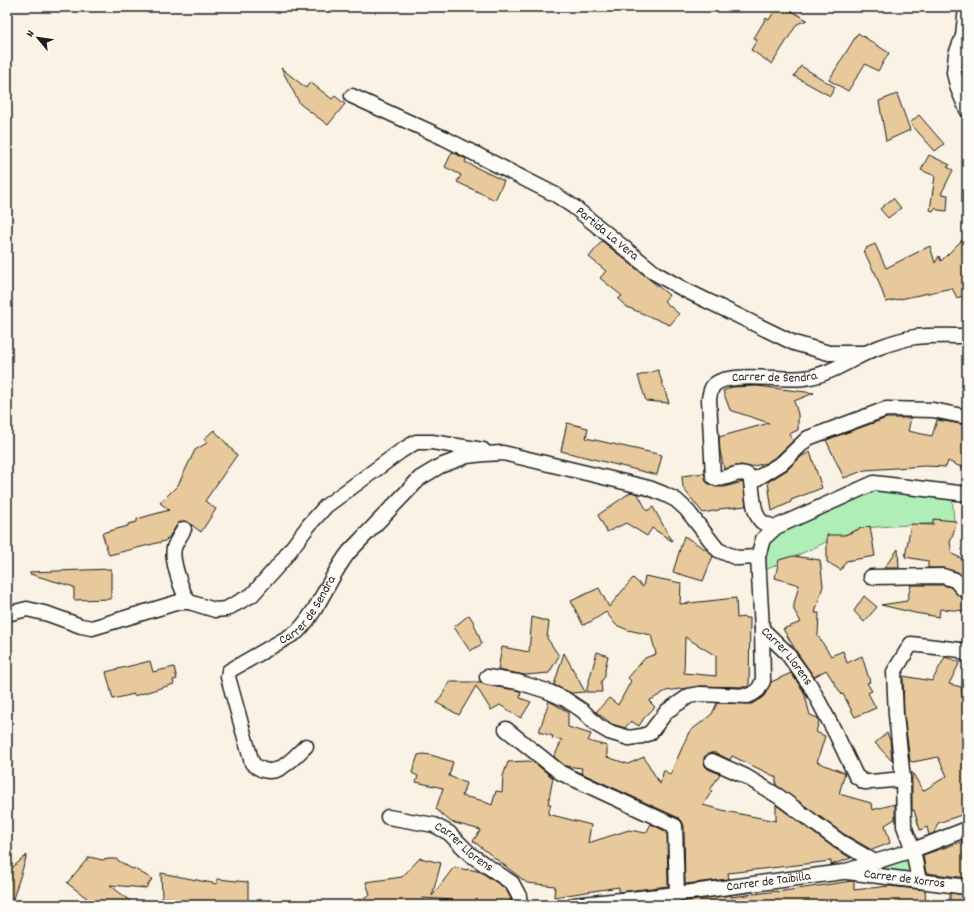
<svg xmlns="http://www.w3.org/2000/svg" width="974" height="912" font-family="Dekko,sans-serif">
  <rect width="100%" height="100%" fill="#f9f2e5"/>
  <filter id="ink" filterUnits="userSpaceOnUse"><feTurbulence type="fractalNoise" baseFrequency=".025" numOctaves="2"/><feDisplacementMap in="SourceGraphic" scale="8" xChannelSelector="R" yChannelSelector="G"/><feConvolveMatrix kernelMatrix="1 2 1 2 8 2 1 2 1" color-interpolation-filters="sRGB"/></filter>
  <g filter="url(#ink)">
    <g fill="#afefb7" stroke="#66866a">
      <path d="M874 483 952 492 954 522 861 528 824 543 759 573 763 539Z"/>
      <path d="M913 850 919 881 843 872Z"/>
    </g>
    <g fill="#e8c99b" stroke="#1c1c1c" fill-rule="evenodd">
      <path d="M777 7H785L807 20 797 24 772 64 751 50 757 40 754 38 766 18 769 20Z"/>
      <path d="M858 33 889 53 878 71 865 64 848 91 829 80Z"/>
      <path d="M801 66 835 87 830 96 794 76Z"/>
      <path d="M281 68 306 88 310 82 332 99 335 96 345 104 328 125 300 104Z"/>
      <path d="M897 94 910 130 886 141 879 101Z"/>
      <path d="M919 115 944 144 935 151 910 123Z"/>
      <path d="M452 152 466 159 465 162 504 181 495 200 457 182 461 175 445 167Z"/>
      <path d="M929 155 950 165 947 167 953 170 941 194 948 195 947 211 938 210 935 208 933 211 930 210 935 176 921 170Z"/>
      <path d="M893 198 901 208 888 218 880 209Z"/>
      <path d="M967 235V294L957 298 952 288 886 302 875 272H874L864 251 867 249 866 248 875 244 886 268 930 246 935 263 939 256 941 261Z"/>
      <path d="M602 241 669 295 664 301 679 314 670 325 627 307 618 299 622 296 600 278 606 271 589 257Z"/>
      <path d="M658 370 669 403 646 401 638 376Z"/>
      <path d="M757 386 814 393 794 401 798 414V430L789 434 793 441 777 456 766 463 750 467 741 465 724 469 720 451 719 437 769 423 730 410 723 391 732 387Z"/>
      <path d="M887 418H911L908 431 932 436 937 420 967 425V470L948 461 946 467 925 466 865 470 844 478 826 440Z"/>
      <path d="M567 423 588 428 586 438 662 455 657 475 561 451Z"/>
      <path d="M214 430 237 455 205 501 216 509 201 532 188 522 183 521 177 525 169 537 165 541 109 555 102 533 128 526V524L137 522V519L169 510 160 503 178 485 195 450 207 443 204 439Z"/>
      <path d="M810 452 822 488 791 500V502L772 511 768 482 787 470 802 456Z"/>
      <path d="M704 473 707 482 715 487H724L743 482 746 506 719 509V510L703 513 683 488 682 476Z"/>
      <path d="M631 492 638 494 647 511 653 507 672 541 652 528 647 536 626 523 607 532 598 515Z"/>
      <path d="M933 519 956 521 955 528 950 542 952 554 967 561V581L958 572 943 568H928V561L905 557 911 524 933 525Z"/>
      <path d="M870 526 875 556 846 561 841 570 827 562V535H845L862 528Z"/>
      <path d="M684 536 708 551 713 556 703 581 673 572Z"/>
      <path d="M898 549 899 568H884Z"/>
      <path d="M793 556 820 560 823 586 815 613H819L818 636 831 656 843 651 847 663 862 656 870 682 867 683 872 691 868 693 876 708 855 717 843 694 842 695 826 670 814 677 798 654 783 629 801 622 794 610V604L799 585 775 578 779 560Z"/>
      <path d="M111 569V599L74 600V587L30 574V572Z"/>
      <path d="M645 576 681 583 680 604 736 598 737 618 745 617V618H750L749 686 746 687 700 686 666 691 649 701 655 707 644 718 639 726 631 721 625 728 612 724 596 712 609 698 618 705 631 681 628 678 645 658 656 654 651 635 628 630 616 625 606 612 592 621 583 625 571 601 599 588 609 607 633 578 643 587ZM685 637 716 656V676L684 673Z"/>
      <path d="M911 585H942L950 587 959 596 967 599V611L940 609 939 617 915 613 881 605 907 601Z"/>
      <path d="M864 596 877 607 864 622 854 611Z"/>
      <path d="M469 615 473 621 482 644 470 651 454 627Z"/>
      <path d="M532 617 549 622 547 638 559 656 549 673 525 675 498 670 502 647 529 652Z"/>
      <path d="M597 652 608 656 605 669V676L601 682 602 692H586Z"/>
      <path d="M564 653 576 675 585 692 571 693 554 685Z"/>
      <path d="M945 657 960 662 949 684 961 687 962 695 967 759V813L938 823 934 833 929 835 927 827 920 830 914 810 912 811V772L923 791 947 776 938 757 913 762 910 761 904 714 903 676 932 681Z"/>
      <path d="M150 661 153 672 174 667 177 679 173 680 174 684 134 696V694L113 699 106 672Z"/>
      <path d="M791 673 804 692 810 715 818 718 819 721 816 732 825 736 817 762 845 773 839 794 871 803 872 810 895 804V819L885 825 890 843 872 850 844 834 776 785V777L732 756 730 760 716 753H711L704 757V761L705 766 708 769 720 774 710 790 712 791 703 805 730 812 776 821V805L834 848 851 858 831 865V861L728 873 729 879 685 884 684 826 682 821 679 818 581 773 582 768 565 766 554 757 562 740 552 738 553 736 539 732 549 701 568 712V727L591 734 588 741 607 746V757L628 764 644 757 660 784 664 770 670 775 689 732 712 714 717 703 752 704 763 697 771 682Z"/>
      <path d="M450 682H481L486 685 516 690 521 692 520 698 531 702 521 718 500 705 491 710 476 686 459 715 437 703Z"/>
      <path d="M887 733 890 740 892 761 875 743Z"/>
      <path d="M423 754 431 755 453 762 449 776 466 783 462 796 480 800 492 805 496 791 502 792 503 776 508 762 529 761 536 764 553 778 548 804H551L548 814 591 825 588 843 629 830 646 833 651 824 667 832 668 886 619 892V887L554 897 555 886 527 883 473 841 481 830 451 822 436 809 443 788 416 782 418 776 412 773 418 755Z"/>
      <path d="M967 840V878L926 873 923 855Z"/>
      <path d="M27 855 11 905H7V872Z"/>
      <path d="M89 857 103 860 109 859H116L132 869 133 868 152 879 146 888 110 885 135 905H96L67 883Z"/>
      <path d="M420 858 441 863 432 896 454 867 467 870 468 869 481 872 506 889 511 899V902L491 905H454L453 900 423 898 426 905H348L370 895 366 882 402 877Z"/>
      <path d="M161 873 217 884V879L248 882V902L238 900 215 903V905H169L172 898H162Z"/>
      <path d="M852 881H854V890L889 886 925 890 926 905H654L731 895V897L777 891V892Z"/>
      <path d="M950 893 967 895V905H950Z"/>
    </g>
    <g fill="none" stroke-linecap="round" stroke-linejoin="round">
      <defs>
        <g id="minor">
          <path d="M966 7 963 36 956 54 954 73 958 89 967 110"/>
          <path id="s1" d="M352 96 444 138 556 195 574 207 655 273 685 290 794 343 829 353H865"/>
          <path d="M751 482 782 463 808 438 886 409 933 410 967 417"/>
          <path id="s2" d="M776 527C771 526 765 525 761 521 753 514 752 489 751 478 740 465 725 484 713 477L709 399C710 394 710 389 714 385 727 371 785 381 804 378 832 375 854 356 880 347 891 343 904 339 915 337 932 335 950 336 967 336"/>
          <path d="M184 529C181 535 176 541 174 548 171 559 182 593 189 602"/>
          <path d="M871 577 943 576 955 580 963 589 967 591"/>
          <path d="M7 614 27 609 48 614 81 626 92 628 179 602H189L215 610 226 609 252 595 282 561 309 525 326 506 401 451 416 442H432L483 450"/>
          <path id="s3" d="M762 629 786 652 810 685 836 734 856 776 864 782H871L903 779"/>
          <path d="M487 677 518 682 547 691 565 699 583 711 597 725 609 732 629 738 642 736 650 733 667 711 689 696 700 694 748 696 754 693 758 690 763 681 762 629 758 557 763 539 776 527 874 483 967 494"/>
          <path d="M506 729 561 773 675 826 677 894"/>
          <path id="s4" d="M306 746C290 761 274 783 252 763L228 677 229 671 297 632C320 609 329 577 349 552L420 478 440 466 467 456 484 454 503 453 649 488 664 494 676 500 686 509 718 550 737 558 758 557"/>
          <path d="M712 761 745 776 778 796 839 841 875 862"/>
          <path id="s5" d="M388 817 434 825 449 833 471 855 512 883 519 896 520 905"/>
          <path id="s6" d="M847 872 967 887"/>
          <path d="M919 881 913 850 904 826 903 779 896 715 894 672 911 644 960 650 967 655"/>
          <path id="s7" d="M574 905 677 894 843 872 913 850 967 829"/>
        </g>
      </defs>
      <use href="#minor" stroke="#1c1c1c" stroke-width="17"/>
      <use href="#minor" stroke="#fdfcf7" stroke-width="14"/>
    </g>
  </g>
  <g text-anchor="middle" dominant-baseline="central" stroke-width="3.5" stroke-linejoin="round" paint-order="stroke">
    <g font-size="13" fill="#1c1c1c" stroke="#fdfcf7">
      <text stroke="none"><textPath href="#s1" startOffset="291">Partida La Vera</textPath></text>
      <text stroke="none"><textPath href="#s2" startOffset="257">Carrer de Sendra</textPath></text>
      <text stroke="none"><textPath href="#s4" startOffset="262">Carrer de Sendra</textPath></text>
      <text stroke="none"><textPath href="#s3" startOffset="37">Carrer Llorens</textPath></text>
      <text stroke="none"><textPath href="#s5" startOffset="84">Carrer Llorens</textPath></text>
      <text stroke="none"><textPath href="#s6" startOffset="58">Carrer de Xorros</textPath></text>
      <text stroke="none"><textPath href="#s7" startOffset="196">Carrer de Taibilla</textPath></text>
    </g>
  </g>
  <rect width="974" height="912" fill="none" stroke="#fdfcf7" stroke-width="24"/>
  <rect x="12" y="12" width="950" height="888" fill="none" stroke="#1c1c1c" stroke-width="1.5" filter="url(#ink)"/>
  <g transform="translate(38 38) rotate(299)" stroke="#fdfcf7" stroke-width="3" paint-order="stroke">
  <path d="M0-3L7 15L0 10L-7 15Z" fill="#1c1c1c"/>
  <text y="-6" font-size="11" font-weight="bold" text-anchor="middle" fill="#1c1c1c">N</text>
  </g>
</svg>
